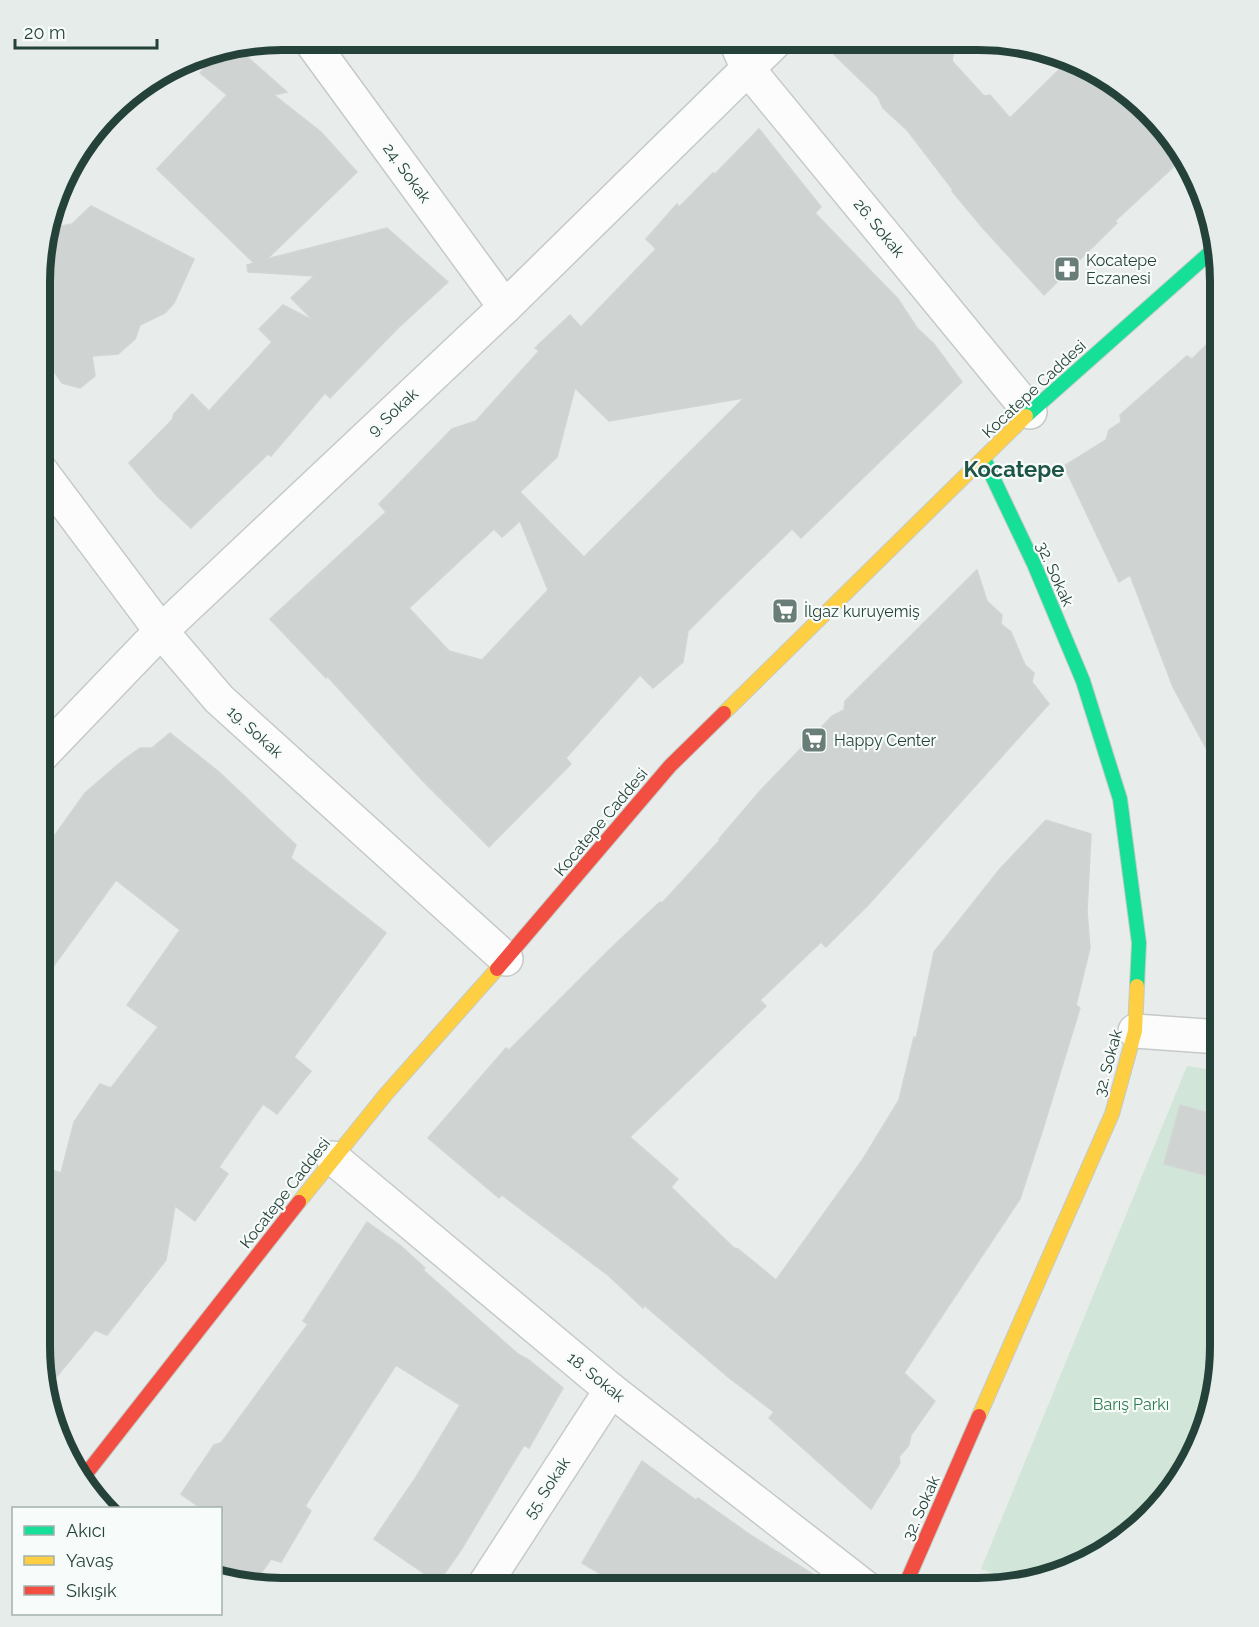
<svg xmlns="http://www.w3.org/2000/svg" width="1259" height="1627" font-family="Raleway,sans-serif">
  <rect width="100%" height="100%" fill="#e8edeb"/>
  <path fill="#d1e6d8" d="M1187 1066 1220 1071 1219 1362 1207 1424 1179 1480 1138 1528 1085 1563 1012 1580 981 1569Z"/>
  <g fill="#cfd4d2" stroke="#d1d6d4" stroke-width="1.5" fill-rule="evenodd">
    <path d="M820 41H956L952 61 984 96 990 95 1010 118 1071 58 1125 89 1182 159 1115 221 1117 223 1044 295 981 226 952 191 953 190 907 130 883 108 878 97Z"/>
    <path d="M236 47 287 92 274 95 321 132 357 172 267 259 387 228 448 282 398 328 330 398 325 393 271 456 268 454 191 528 158 497 129 463 172 420 174 414 192 394 209 411 272 342 259 329 283 305 314 321 291 298 314 276 248 272 247 265 254 263 157 169 227 95 200 73 223 49Z"/>
    <path d="M759 129 821 207 815 213 898 299 917 328 934 344 962 382 801 538 792 529 721 598 688 631 683 662 653 688 640 675 566 758 571 764 489 847 422 780 327 676 326 678 270 619 386 512 379 504 452 429 476 421 539 351 535 348 570 315 581 327 656 249 646 239 677 204 679 207 713 173 715 174ZM575 388 609 421 744 398 584 557 520 492 557 457ZM520 521 548 590 482 660 449 651 409 608 494 529 502 537Z"/>
    <path d="M91 206 194 259 174 303 165 313 140 325 135 339 118 354 92 356 95 376 80 388 62 383 41 352V250L45 237 57 227 72 224Z"/>
    <path d="M1220 331V774L1173 687 1130 575 1119 582 1064 466 1106 440 1109 430 1121 422 1120 415 1187 356 1192 359Z"/>
    <path d="M977 570 987 601 1002 615 1001 624 1011 632 1025 665 1034 673 1032 682 1049 704 870 903 826 947 821 942 760 1000 766 1006 630 1137 678 1179 671 1187 734 1248 738 1249 776 1280 863 1159 899 1100 914 1037 916 1039 934 952 999 870 1046 820 1091 834 1087 912 1090 948 1076 1005 1080 1008 1042 1132 1020 1199 904 1373 935 1401 911 1435 909 1445 899 1457 900 1463 871 1509 769 1418 774 1412 728 1377 644 1305 643 1308 609 1276 502 1195 499 1198 428 1138 506 1048 509 1050 608 951 660 902 662 903 720 840 719 839 760 791 832 716 844 710 845 701Z"/>
    <path d="M170 733 219 772 296 845 291 858 386 933 294 1057 311 1071 277 1114 263 1104 219 1167 228 1174 195 1221 175 1206 166 1260 107 1335 95 1330 49 1386 39 1346V1165L61 1173 74 1122 100 1084 111 1088 158 1027 127 1005 180 930 116 880 40 985V856L85 793 122 761 140 748H152Z"/>
    <path d="M1180 1105 1220 1116V1179L1164 1164Z"/>
    <path d="M367 1222 401 1246 425 1268 423 1270 518 1354 529 1360 563 1388 529 1448 524 1445 461 1550 438 1583 374 1539 416 1477 460 1405 396 1365 305 1506 311 1511 281 1562 271 1559 252 1586H250L220 1575V1509H202L181 1494 214 1445 221 1443 308 1324 303 1321Z"/>
    <path d="M642 1461 696 1500 698 1498 752 1536 835 1588 622 1587 582 1563Z"/>
  </g>
  <g fill="none" stroke-linecap="round" stroke-linejoin="round">
    <defs>
      <g id="street">
        <path d="M309 39 505 307"/>
        <path d="M735 40 748 69 1030 412"/>
        <path d="M41 471 161 631 219 699 506 959"/>
        <path d="M40 757 161 631 505 307 777 40"/>
        <path d="M1135 1031 1220 1037"/>
        <path d="M333 1158 611 1390 866 1588"/>
        <path d="M483 1587 611 1390"/>
      </g>
      <g id="fast">
        <path d="M1026 416 1213 250"/>
        <path d="M984 459 1034 564 1083 681 1120 799 1139 943 1137 986"/>
      </g>
      <g id="slow">
        <path d="M724 713 1026 416"/>
        <path d="M299 1202 386 1094 497 969"/>
        <path d="M979 1416 1112 1114 1135 1031 1137 986"/>
      </g>
      <g id="jam">
        <path d="M497 969 670 766 724 713"/>
        <path d="M82 1479 299 1202"/>
        <path d="M904 1588 979 1416"/>
      </g>
    </defs>
    <use href="#street" stroke="#c5cac8" stroke-width="36"/>
    <use href="#fast" stroke="#c3cbc8" stroke-width="16"/>
    <use href="#slow" stroke="#c3cbc8" stroke-width="16"/>
    <use href="#jam" stroke="#c3cbc8" stroke-width="16"/>
    <use href="#street" stroke="#fcfcfc" stroke-width="33"/>
    <use href="#fast" stroke="#16e098" stroke-width="14"/>
    <use href="#slow" stroke="#ffcf43" stroke-width="14"/>
    <use href="#jam" stroke="#f24e42" stroke-width="14"/>
  </g>
  <defs>
    <symbol id="pharmacy-square" viewBox="-11 -11 22 22"><rect x="-9" y="-9" width="18" height="18" rx="4" fill="#697e78" stroke="#f7fbf9"/><path d="M-2-6h4v4h4v4h-4v4h-4v-4h-4v-4h4Z" fill="#fff"/></symbol>
    <symbol id="supermarket-square" viewBox="-11 -11 22 22"><rect x="-9" y="-9" width="18" height="18" rx="4" fill="#697e78" stroke="#f7fbf9"/><path d="M-6-5.5h2.5l.6 2H6L4.5 2H-2.5L-4.4-4H-6ZM-1.5 3.2a1.3 1.3 0 1 0 .1 0ZM3 3.2a1.3 1.3 0 1 0 .1 0Z" fill="#fff"/></symbol>
  </defs>
  <g fill-rule="evenodd">
    <use href="#pharmacy-square" x="1052" y="254" width="30" height="30"/>
    <use href="#supermarket-square" x="770" y="596" width="30" height="30"/>
    <use href="#supermarket-square" x="799" y="725" width="30" height="30"/>
  </g>
  <g text-anchor="middle" dominant-baseline="central" stroke-width="4.5" stroke-linejoin="round" paint-order="stroke">
    <g font-size="16" fill="#24423a" stroke="#f7fbf9">
      <text transform="translate(407 173) rotate(54)">24. Sokak</text>
      <text transform="translate(879 228) rotate(51)">26. Sokak</text>
      <text transform="translate(1034 389) rotate(-43)">Kocatepe Caddesi</text>
      <text transform="translate(393 412) rotate(-43)">9. Sokak</text>
      <text transform="translate(1055 574) rotate(66)">32. Sokak</text>
      <text transform="translate(255 732) rotate(42)">19. Sokak</text>
      <text transform="translate(601 822) rotate(-50)">Kocatepe Caddesi</text>
      <text transform="translate(1108 1063) rotate(-75)">32. Sokak</text>
      <text transform="translate(285 1193) rotate(-52)">Kocatepe Caddesi</text>
      <text transform="translate(596 1377) rotate(39)">18. Sokak</text>
      <text transform="translate(547 1488) rotate(-57)">55. Sokak</text>
      <text transform="translate(921 1508) rotate(-66)">32. Sokak</text>
    </g>
    <g font-size="16" fill="#24423a" stroke="#f7fbf9" text-anchor="start">
      <text x="1086" y="260">Kocatepe<tspan x="1086" dy="18">Eczanesi</tspan></text>
      <text x="804" y="611">İlgaz kuruyemiş</text>
      <text x="834" y="740">Happy Center</text>
    </g>
    <g font-size="16" fill="#2d7a4b" stroke="#f7fbf9">
      <text x="1131" y="1404">Barış Parkı</text>
    </g>
    <g font-size="22" font-weight="bold" fill="#1f5548" stroke="#f7fbf9">
      <text x="1014" y="469">Kocatepe</text>
    </g>
  </g>
  <path d="M0 0H1259V1627H0ZM282 50H978A232 232 0 0 1 1210 282V1346A232 232 0 0 1 978 1578H282A232 232 0 0 1 50 1346V282A232 232 0 0 1 282 50Z" fill="#e6ecea" fill-rule="evenodd"/>
  <path fill="none" stroke="#24423a" stroke-width="8" d="M282 50H978A232 232 0 0 1 1210 282V1346A232 232 0 0 1 978 1578H282A232 232 0 0 1 50 1346V282A232 232 0 0 1 282 50Z"/>
  <rect x="12" y="1507" width="210" height="108" fill="#f7fbf9" stroke="#a3b1ad" stroke-width="1.5"/>
  <rect x="24" y="1526" width="30" height="9" fill="#16e098" stroke="#a3b1ad" stroke-width="1.5"/>
  <text x="66" y="1537" font-size="18" fill="#24423a">Akıcı</text>
  <rect x="24" y="1556" width="30" height="9" fill="#ffcf43" stroke="#a3b1ad" stroke-width="1.5"/>
  <text x="66" y="1567" font-size="18" fill="#24423a">Yavaş</text>
  <rect x="24" y="1586" width="30" height="9" fill="#f24e42" stroke="#a3b1ad" stroke-width="1.5"/>
  <text x="66" y="1597" font-size="18" fill="#24423a">Sıkışık</text>
  <path d="M15 39v9h142v-9" fill="none" stroke="#24423a" stroke-width="3"/>
  <text x="24" y="39" font-size="18" fill="#24423a" stroke="#f7fbf9" stroke-width="4.5" paint-order="stroke">20 m</text>
</svg>
